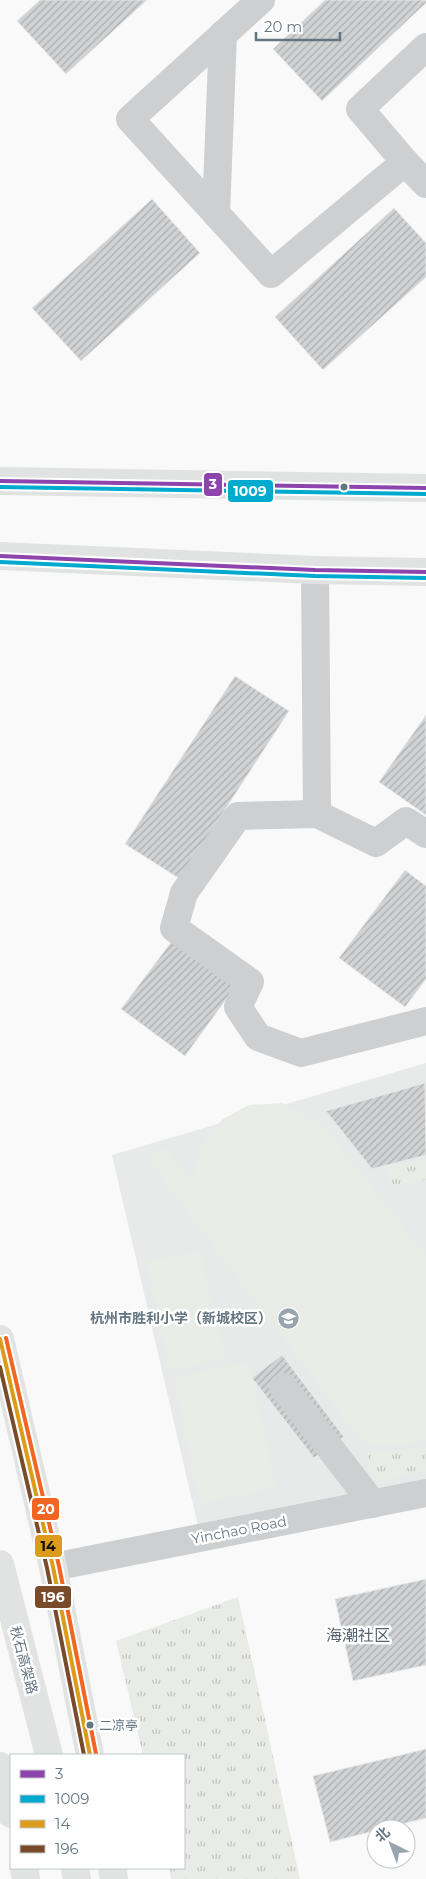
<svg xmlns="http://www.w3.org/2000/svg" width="426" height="1879" font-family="Montserrat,'Noto Sans SC',sans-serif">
  <defs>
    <pattern id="grass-tufts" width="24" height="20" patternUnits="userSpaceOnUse" patternTransform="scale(1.25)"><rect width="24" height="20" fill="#e8ebe6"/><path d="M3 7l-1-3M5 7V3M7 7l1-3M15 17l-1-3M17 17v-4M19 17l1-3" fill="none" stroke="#c0c3c0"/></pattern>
    <pattern id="building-hatch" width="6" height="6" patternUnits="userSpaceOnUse" patternTransform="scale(1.25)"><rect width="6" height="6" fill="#d0d2d3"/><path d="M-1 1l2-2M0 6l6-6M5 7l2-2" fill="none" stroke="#acafb1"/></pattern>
  </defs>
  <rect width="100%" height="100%" fill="#f9f9f9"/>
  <path fill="#e8e9e9" d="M426 1063V1482L198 1526 112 1155Z"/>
  <g fill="url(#grass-tufts)">
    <path d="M426 1159V1180L389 1186 386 1168Z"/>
    <path d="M426 1447V1471L376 1481 369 1468 368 1450 403 1451Z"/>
    <path d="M238 1597 300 1879H171L169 1868H184V1755H143L116 1641Z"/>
  </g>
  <g fill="#e8ebe6">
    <path d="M282 1103 307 1116 330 1133 426 1257V1441L397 1446 371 1445 350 1427 148 1160 165 1147 193 1181 194 1165 203 1141 223 1119 249 1105Z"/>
    <path d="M200 1250 225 1358 170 1370 145 1262Z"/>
    <path d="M249 1361 276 1488 199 1504 173 1377Z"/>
  </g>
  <g fill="url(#building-hatch)" stroke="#e8e8e8">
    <path d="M40 0H147L66 74 17 21Z"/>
    <path d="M325 0H426V3L322 101 273 49Z"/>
    <path d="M152 199 200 253 81 361 32 308Z"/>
    <path d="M394 208 426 243V277L323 370 275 317Z"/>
    <path d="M235 676 289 711 180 879 125 844Z"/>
    <path d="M426 715V815L379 782Z"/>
    <path d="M405 870 426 886V979L405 1007 339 958Z"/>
    <path d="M172 941 235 987 185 1056 121 1009Z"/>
    <path d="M425 1083 426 1155 372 1169 326 1111Z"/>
    <path d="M282 1355 344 1437 314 1458 252 1378Z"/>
    <path d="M426 1579V1665L353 1681 335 1599Z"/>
    <path d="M426 1749V1818L330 1842 313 1776Z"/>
  </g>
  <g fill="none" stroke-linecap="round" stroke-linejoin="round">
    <g stroke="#cecfd0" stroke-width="28">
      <path d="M261 0 130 119 271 274 405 162 360 109 426 47"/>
      <path d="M405 162 426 184"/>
      <path d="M216 214 223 34"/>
      <path d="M315 570 317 814"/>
      <path d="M426 834 406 821 376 843 317 814 238 816 184 893 174 928 250 982 238 1007 258 1037 301 1053 426 1021"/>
      <path d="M283 1387 373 1504"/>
      <path d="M53 1567 426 1493"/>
    </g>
    <g stroke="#e1e2e2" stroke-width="28">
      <path d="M0 481 426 488"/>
      <path d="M0 556 315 570 426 572"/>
      <path d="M0 1339 53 1567 90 1755"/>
      <path d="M112 1868 114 1879"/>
    </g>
    <g stroke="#e1e2e2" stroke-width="28">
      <path d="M0 1564 49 1755"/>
      <path d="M0 1766 11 1814"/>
      <path d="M24 1868 26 1879"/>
      <path d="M75 1868 77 1879"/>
    </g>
    <defs>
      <g id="bus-1">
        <path d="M0 481 426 488"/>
        <path d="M0 556 315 570 426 572"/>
      </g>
      <g id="bus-2">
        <path d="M0 487 426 494"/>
        <path d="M0 562 315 576 426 578"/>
      </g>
      <path id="bus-3" d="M0 1339 53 1567 90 1755"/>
      <path id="bus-4" d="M0 1367 47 1568 84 1755"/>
      <path id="bus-5" d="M6 1338 59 1566 96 1754"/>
    </defs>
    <use href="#bus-1" stroke="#fff" stroke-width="8"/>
    <use href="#bus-2" stroke="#fff" stroke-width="8"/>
    <use href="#bus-3" stroke="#fff" stroke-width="8"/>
    <use href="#bus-4" stroke="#fff" stroke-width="8"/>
    <use href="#bus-5" stroke="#fff" stroke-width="8"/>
    <use href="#bus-1" stroke="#8e44ad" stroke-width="4"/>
    <use href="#bus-2" stroke="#00a9ce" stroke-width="4"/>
    <use href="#bus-3" stroke="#da9c1a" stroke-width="4"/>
    <use href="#bus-4" stroke="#7a4b2a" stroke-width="4"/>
    <use href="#bus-5" stroke="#f26522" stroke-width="4"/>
  </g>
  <defs>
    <symbol id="school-disc" viewBox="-11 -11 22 22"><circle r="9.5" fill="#99a4ac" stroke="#fff"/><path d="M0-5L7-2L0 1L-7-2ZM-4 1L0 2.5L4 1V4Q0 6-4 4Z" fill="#fff"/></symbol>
  </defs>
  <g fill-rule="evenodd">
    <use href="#school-disc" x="276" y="1306" width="25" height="25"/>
  </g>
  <g fill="#657683" stroke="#fff" stroke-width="2">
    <circle cx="344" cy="487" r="4.5"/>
    <circle cx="90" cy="1725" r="4.5"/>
  </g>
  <g text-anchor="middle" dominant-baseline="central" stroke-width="5" stroke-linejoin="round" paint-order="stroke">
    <g font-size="13" fill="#657683" stroke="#fff" text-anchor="start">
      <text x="99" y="1725">二凉亭</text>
    </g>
    <g font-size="14" font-weight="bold" fill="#657683" stroke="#fff" text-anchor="end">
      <text x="272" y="1318">杭州市胜利小学（新城校区）</text>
    </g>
    <g font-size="14" fill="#657683" stroke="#fff">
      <text transform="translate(239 1530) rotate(-11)">Yinchao Road</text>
      <text transform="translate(24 1660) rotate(75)">秋石高架路</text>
    </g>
    <g font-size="16" fill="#57646e" stroke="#fff">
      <text x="358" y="1635">海潮社区</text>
    </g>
  </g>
  <g stroke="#fff" stroke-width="2">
    <rect x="203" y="472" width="20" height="25" rx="5" fill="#8e44ad"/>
    <rect x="227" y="479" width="47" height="24" rx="5" fill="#00a9ce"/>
    <rect x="31" y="1497" width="29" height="24" rx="5" fill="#f26522"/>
    <rect x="34" y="1534" width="29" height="24" rx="5" fill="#da9c1a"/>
    <rect x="34" y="1585" width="38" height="24" rx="5" fill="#7a4b2a"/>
  </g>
  <g font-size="14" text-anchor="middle" font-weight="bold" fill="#fff">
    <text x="213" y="489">3</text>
    <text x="250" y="496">1009</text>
    <text x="46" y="1514">20</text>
    <text x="53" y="1602">196</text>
  </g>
  <g font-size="14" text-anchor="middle" font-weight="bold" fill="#111">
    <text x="48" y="1551">14</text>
  </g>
  <rect x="10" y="1754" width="175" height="115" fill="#ffffff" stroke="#c1c8cd"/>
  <rect x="20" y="1770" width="25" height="8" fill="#8e44ad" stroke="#c1c8cd"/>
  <text x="55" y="1779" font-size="15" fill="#657683">3</text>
  <rect x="20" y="1795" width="25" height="8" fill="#00a9ce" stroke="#c1c8cd"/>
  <text x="55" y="1804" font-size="15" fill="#657683">1009</text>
  <rect x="20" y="1820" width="25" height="8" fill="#da9c1a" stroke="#c1c8cd"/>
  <text x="55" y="1829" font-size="15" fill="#657683">14</text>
  <rect x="20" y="1845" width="25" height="8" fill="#7a4b2a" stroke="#c1c8cd"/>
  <text x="55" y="1854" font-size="15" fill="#657683">196</text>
  <g transform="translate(391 1844) rotate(318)"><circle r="24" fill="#ffffff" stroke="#c1c8cd"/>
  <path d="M0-4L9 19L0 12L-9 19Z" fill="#99a4ac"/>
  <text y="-8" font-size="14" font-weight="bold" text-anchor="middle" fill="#657683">北</text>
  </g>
  <path d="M256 32v8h84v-8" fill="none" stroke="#657683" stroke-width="2.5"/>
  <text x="264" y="32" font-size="15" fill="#657683" stroke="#ffffff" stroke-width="4" paint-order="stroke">20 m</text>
</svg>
